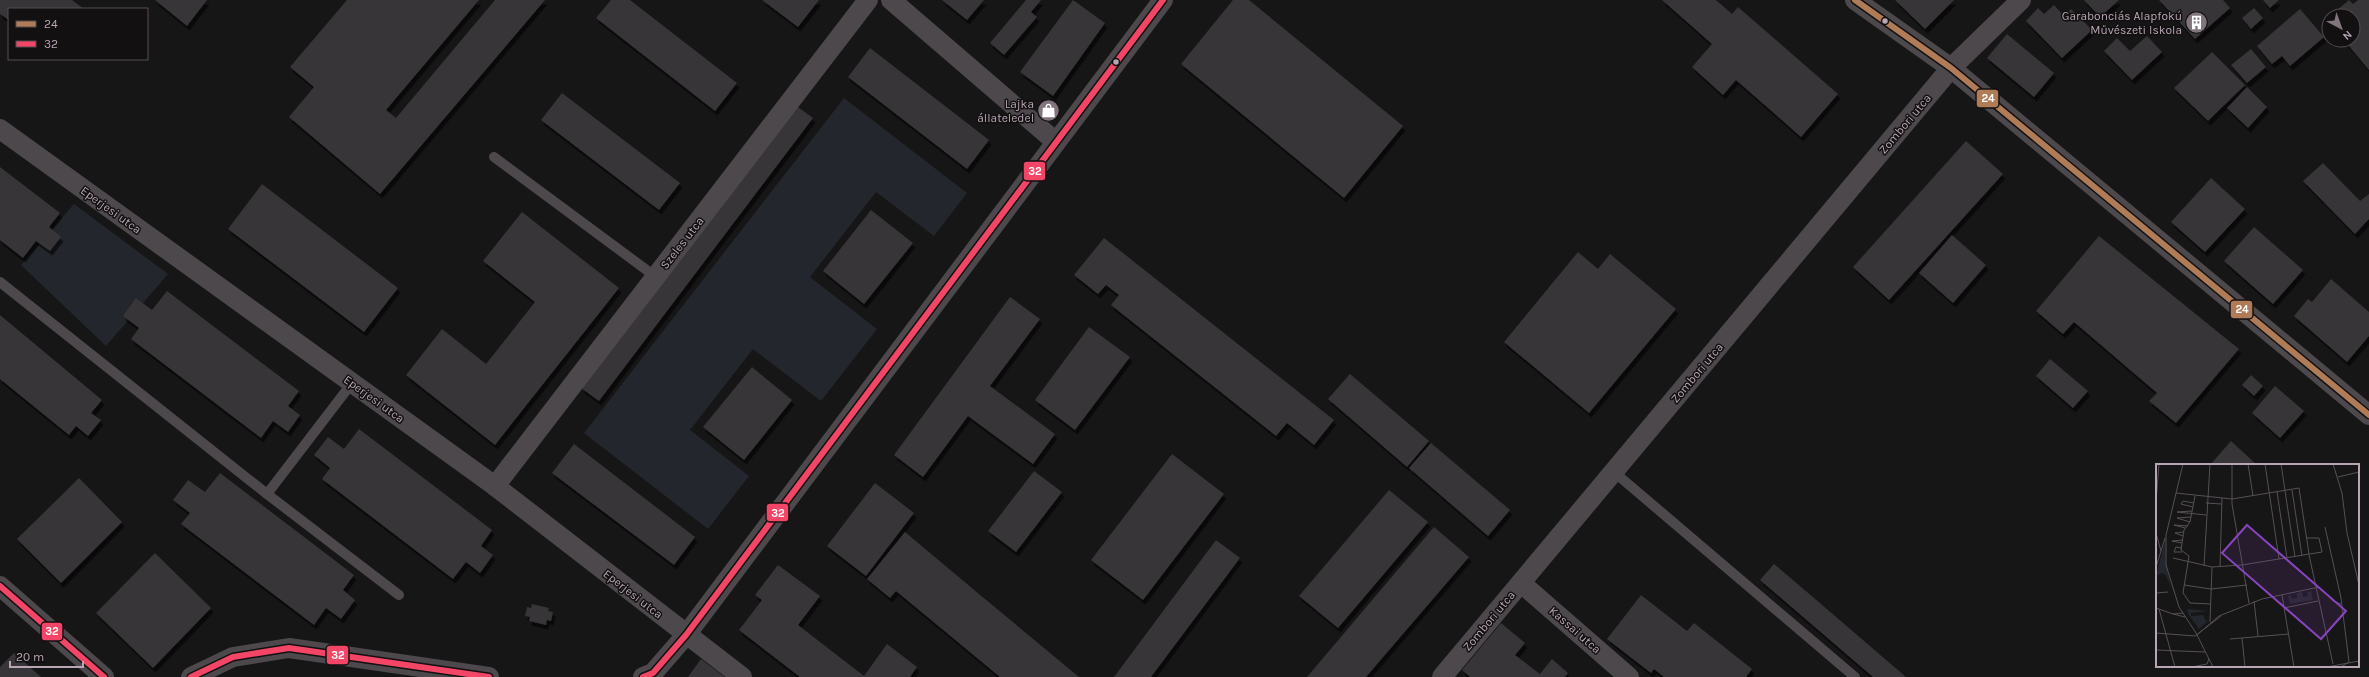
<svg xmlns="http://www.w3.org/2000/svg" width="2369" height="677" font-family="Karla,sans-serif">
  <defs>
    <filter id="shadow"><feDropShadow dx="2.5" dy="4.5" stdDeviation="0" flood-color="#0009"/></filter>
  </defs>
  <rect width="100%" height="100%" fill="#161616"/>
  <g fill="#23262c">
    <path d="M844 98 967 193 934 236 876 192 810 277 877 329 821 401 753 349 690 430 749 476 708 529 584 433Z"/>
    <path d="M74 204 168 274 106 346 21 265Z"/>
  </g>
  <g fill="#373537" filter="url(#shadow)">
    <path d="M0 0H72L84 9H9V20L0 14Z"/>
    <path d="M155 0H207L187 26Z"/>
    <path d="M347 0H479L386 110 396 118 495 0H545L380 194 289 117 314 87 290 67Z"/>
    <path d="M611 0H630L737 83 715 111 596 18Z"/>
    <path d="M762 0H819L798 27Z"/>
    <path d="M942 0H984L967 20Z"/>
    <path d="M1026 0H1041L1031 12 1037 17 1004 55 990 43Z"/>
    <path d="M1073 0 1105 23 1053 96 1020 72Z"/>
    <path d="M1233 0H1249L1403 126 1344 198 1181 64Z"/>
    <path d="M1662 0H1716L1732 14 1738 7 1838 94 1801 137 1736 80 1723 95 1692 67 1712 44Z"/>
    <path d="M1895 0H1954L1925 29Z"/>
    <path d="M2084 0H2119L2100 17Z"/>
    <path d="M2159 0H2223L2230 8 2195 39Z"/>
    <path d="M2263 0H2279L2270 8Z"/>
    <path d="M2349 0 2353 4 2358 0H2369V70L2344 40H2353V16H2330Z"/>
    <path d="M2054 5 2064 16 2071 9 2092 30 2062 58 2026 21 2038 8 2044 14Z"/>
    <path d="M2254 8 2263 18 2251 29 2242 18Z"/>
    <path d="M2300 9 2324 37 2290 66 2282 56 2272 64 2257 46Z"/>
    <path d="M2007 34 2054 73 2034 97 1987 58Z"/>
    <path d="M2147 36 2162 52 2132 80 2104 51 2117 38 2130 51Z"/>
    <path d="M870 48 989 140 967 169 848 77Z"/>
    <path d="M2251 49 2266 67 2247 83 2231 65Z"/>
    <path d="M2212 52 2245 85 2208 121 2174 88Z"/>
    <path d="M2247 87 2267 107 2248 128 2227 108Z"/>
    <path d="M562 93 680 183 659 210 541 120Z"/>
    <path d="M795 105 813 118 599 401 581 388Z"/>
    <path d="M1966 141 2003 174 1889 300 1853 267Z"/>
    <path d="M2323 163 2360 201 2369 194V219L2355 234 2303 181Z"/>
    <path d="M0 167 60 213 49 227 61 237 50 251 36 241 23 258 0 240Z"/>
    <path d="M2211 178 2245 209 2205 252 2171 222Z"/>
    <path d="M262 184 398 288 364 332 228 229Z"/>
    <path d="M871 210 913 243 864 304 823 271Z"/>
    <path d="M522 212 619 288 495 445 406 375 442 329 486 364 535 302 483 261Z"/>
    <path d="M2254 227 2303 270 2273 304 2224 261Z"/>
    <path d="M1952 235 1986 265 1953 303 1919 273Z"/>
    <path d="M2099 236 2239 349 2176 423 2149 401 2157 393 2074 322 2063 334 2036 311Z"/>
    <path d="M1104 238 1334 420 1314 445 1287 423 1276 436 1111 305 1119 295 1106 285 1098 294 1074 275Z"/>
    <path d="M1578 252 1598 269 1610 254 1676 309 1589 413 1504 342Z"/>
    <path d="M2331 279 2369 312V336L2347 362 2294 316 2308 299 2312 302Z"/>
    <path d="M167 291 299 391 288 406 300 415 288 432 273 421 261 438 131 339 139 328 123 316 136 298 152 310Z"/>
    <path d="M1010 297 1040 319 990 386 1055 434 1033 464 968 416 923 477 894 455Z"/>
    <path d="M0 315 102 400 91 413 101 420 88 436 76 426 69 435 0 379Z"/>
    <path d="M1089 327 1130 357 1075 430 1035 400Z"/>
    <path d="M2050 359 2088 391 2073 408 2036 376Z"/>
    <path d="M752 367 792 400 744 460 703 427Z"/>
    <path d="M1350 374 1429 441 1407 467 1328 399Z"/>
    <path d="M2251 375 2263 386 2254 396 2242 385Z"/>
    <path d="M2275 386 2304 411 2280 438 2252 413Z"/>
    <path d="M359 429 492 530 481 546 493 555 480 573 466 562 453 579 322 479 330 468 314 455 328 437 344 449Z"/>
    <path d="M2231 441 2257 465H2210Z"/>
    <path d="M1431 443 1510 510 1488 536 1409 468Z"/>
    <path d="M574 444 695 537 674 565 552 473Z"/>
    <path d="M1172 454 1224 494 1143 600 1091 560Z"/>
    <path d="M1034 471 1062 492 1016 552 988 531Z"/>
    <path d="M220 473 354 575 343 590 355 600 341 619 326 608 314 625 181 524 190 513 173 500 188 480 205 492Z"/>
    <path d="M79 478 122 522 61 583 17 539Z"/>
    <path d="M875 483 914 513 866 576 827 546Z"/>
    <path d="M1389 490 1428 522 1338 628 1299 596Z"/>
    <path d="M1434 527 1469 557 1366 677H1307Z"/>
    <path d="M905 532 979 594 1079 677H1000L896 591 890 598 867 579Z"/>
    <path d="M1216 540 1240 558 1151 677H1114Z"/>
    <path d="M155 553 211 608 153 668 96 613Z"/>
    <path d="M1774 564 1814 598 1906 677H1873L1838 647 1760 580Z"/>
    <path d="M778 565 820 596 798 625 864 676 887 644 917 667 910 677H800L739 630 762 600 755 595Z"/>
    <path d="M1641 595 1687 631 1694 623 1752 669 1746 677H1664L1654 669 1651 673 1607 639Z"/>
    <path d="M532 604 549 608 548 611 553 612 551 621 547 620 546 625 529 621 530 617 525 616 527 607 531 608Z"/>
    <path d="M1501 623 1525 643 1515 655 1540 674 1552 659 1568 673 1565 677H1470L1462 670Z"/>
    <path d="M14 653 41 677H0V667Z"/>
    <path d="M701 659 725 677H688Z"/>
  </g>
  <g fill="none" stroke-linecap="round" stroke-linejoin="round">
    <g stroke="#4c484c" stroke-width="10">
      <path d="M494 157 656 277"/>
      <path d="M0 282 267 494 352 383"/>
      <path d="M1614 472 1855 677"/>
      <path d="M267 494 399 595"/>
    </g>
    <g stroke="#4c484c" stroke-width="20">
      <path d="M891 0 1056 142"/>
      <path d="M1855 0 1951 68 2369 415"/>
      <path d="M0 129 495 486 742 677"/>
      <path d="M495 486 868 0"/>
      <path d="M1521 583 1629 677"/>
      <path d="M0 586 104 677"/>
      <path d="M191 677 233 657 289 648 489 677"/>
      <path d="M643 677 653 673 686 635 1163 0"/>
      <path d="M1442 677 1951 68 2021 0"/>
    </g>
    <defs>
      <path id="bus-1" d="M1855 0 1951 68 2369 415"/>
      <g id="bus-2">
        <path d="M0 586 104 677"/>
        <path d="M191 677 233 657 289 648 489 677"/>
        <path d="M643 677 653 673 686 635 1163 0"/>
      </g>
    </defs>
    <use href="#bus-1" stroke="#121011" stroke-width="9"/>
    <use href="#bus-2" stroke="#121011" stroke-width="9"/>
    <use href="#bus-1" stroke="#b07c57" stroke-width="6"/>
    <use href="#bus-2" stroke="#f34667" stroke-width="6"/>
  </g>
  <defs>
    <symbol id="building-disc" viewBox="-11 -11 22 22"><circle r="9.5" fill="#80747d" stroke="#121011"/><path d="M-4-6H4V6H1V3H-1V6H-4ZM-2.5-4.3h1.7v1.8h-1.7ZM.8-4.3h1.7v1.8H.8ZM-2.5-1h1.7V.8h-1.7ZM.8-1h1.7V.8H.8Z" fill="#fff"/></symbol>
    <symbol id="shop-disc" viewBox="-11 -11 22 22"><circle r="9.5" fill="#80747d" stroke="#121011"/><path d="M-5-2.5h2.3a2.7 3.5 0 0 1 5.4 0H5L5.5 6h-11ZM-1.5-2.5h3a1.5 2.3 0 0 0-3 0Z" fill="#fff"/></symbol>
  </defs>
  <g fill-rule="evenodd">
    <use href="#building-disc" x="2184" y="10" width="25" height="25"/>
    <use href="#shop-disc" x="1036" y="98" width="25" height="25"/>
  </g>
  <g fill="#b9a6b5" stroke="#121011" stroke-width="1.5">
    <circle cx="1885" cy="21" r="3.5"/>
    <circle cx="1116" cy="62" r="3.5"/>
  </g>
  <g text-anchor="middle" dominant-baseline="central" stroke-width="3" stroke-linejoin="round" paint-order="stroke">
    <g font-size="12" fill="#b9a6b5" stroke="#121011" text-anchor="end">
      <text x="2182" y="16">Garabonciás Alapfokú<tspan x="2182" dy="14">Művészeti Iskola</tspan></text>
      <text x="1034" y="104">Lajka<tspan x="1034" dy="14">állateledel</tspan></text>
    </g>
    <g font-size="12" fill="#b9a6b5" stroke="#121011">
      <text transform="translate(1905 124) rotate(-50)">Zombori utca</text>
      <text transform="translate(111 210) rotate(36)">Eperjesi utca</text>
      <text transform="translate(682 243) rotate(-52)">Szeles utca</text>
      <text transform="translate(1697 373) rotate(-50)">Zombori utca</text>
      <text transform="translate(374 399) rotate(36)">Eperjesi utca</text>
      <text transform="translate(633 594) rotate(38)">Eperjesi utca</text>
      <text transform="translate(1489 621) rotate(-50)">Zombori utca</text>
      <text transform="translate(1575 630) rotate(41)">Kassai utca</text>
    </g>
  </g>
  <g transform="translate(2156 464)">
    <rect width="203" height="203" fill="#161616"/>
    <path d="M9 76V95L15 124 10 111 6 109 0 112ZM155 127 157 136 134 140 132 132 135 131 136 135 141 134V129L146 128 147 133 152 132 151 128ZM33 145 52 147 35 149V152L47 151 50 157 53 156 43 165 33 151 31 146Z" fill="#23262c"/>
    <path fill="none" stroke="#575056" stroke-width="1" d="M27 0 10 71V101L23 143 40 169 57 203M76 0V40L93 139M92 0 97 32M109 0 123 95M125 0 139 93M177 0 186 29 191 69 203 121M182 13 203 8M136 26 146 92M121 28 131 94M20 29 76 35 143 24 153 90M39 32 34 58 28 66 25 86 33 92 27 129 34 139 55 140M0 38 3 0M50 39 66 40M37 43 25 40 27 37 38 39M36 47 21 48 50 51M34 58 21 54 35 53M169 63 185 134 193 198 185 203M29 64 18 61 32 62M0 69 5 87M27 72 19 69 27 68M26 79 16 77 27 76M26 84 20 83 18 88H26M153 91 177 200M17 94 56 103 86 101 166 88 163 74H151M48 102 54 0M0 103 9 74M64 103 66 34M28 121 55 125 91 121M0 129 12 128M126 131 138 203M98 137 102 172M0 144 17 150 27 149M128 144 162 137M3 145 19 203M17 150 29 153M54 158 56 103M0 169 39 172 65 152M41 171 63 152 106 135 163 123 177 137 185 140M86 174 89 203M74 175 133 170M0 186 49 188M36 203 51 200 53 195M171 203 203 197"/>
    <path fill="#8744bd" fill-opacity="0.15" stroke="#8744bd" stroke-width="2" d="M91 61 190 147 165 175 66 89Z"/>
    <rect width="203" height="203" fill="none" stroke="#b9a6b5" stroke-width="2"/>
  </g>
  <g stroke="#121011" stroke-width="1.5">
    <rect x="1976" y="89" width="23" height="19" rx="4" fill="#b07c57"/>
    <rect x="1023" y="161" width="23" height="20" rx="4" fill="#f34667"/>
    <rect x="2230" y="300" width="23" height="19" rx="4" fill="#b07c57"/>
    <rect x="766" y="503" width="23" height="19" rx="4" fill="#f34667"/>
    <rect x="41" y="622" width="22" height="19" rx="4" fill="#f34667"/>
    <rect x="326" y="645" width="23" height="20" rx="4" fill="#f34667"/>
  </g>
  <g font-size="11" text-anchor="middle" font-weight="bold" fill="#fff">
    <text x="1988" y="102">24</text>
    <text x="1035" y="175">32</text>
    <text x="2242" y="313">24</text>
    <text x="778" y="517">32</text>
    <text x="52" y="635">32</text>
    <text x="338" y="659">32</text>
  </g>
  <rect x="8" y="8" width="140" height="52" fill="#121011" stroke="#554c53"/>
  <rect x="16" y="21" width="20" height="6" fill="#b07c57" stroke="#554c53"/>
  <text x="44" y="28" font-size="12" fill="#b9a6b5">24</text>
  <rect x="16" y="41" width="20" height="6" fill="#f34667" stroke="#554c53"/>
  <text x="44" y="48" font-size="12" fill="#b9a6b5">32</text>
  <g transform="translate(2341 28) rotate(139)"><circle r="19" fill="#121011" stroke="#554c53"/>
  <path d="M0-3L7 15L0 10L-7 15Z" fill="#80747d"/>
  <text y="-6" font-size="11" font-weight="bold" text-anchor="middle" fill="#b9a6b5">N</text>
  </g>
  <path d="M10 661v6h73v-6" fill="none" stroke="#b9a6b5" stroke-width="2"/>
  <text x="16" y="661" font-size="12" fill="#b9a6b5" stroke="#121011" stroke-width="3" paint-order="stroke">20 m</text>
</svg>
